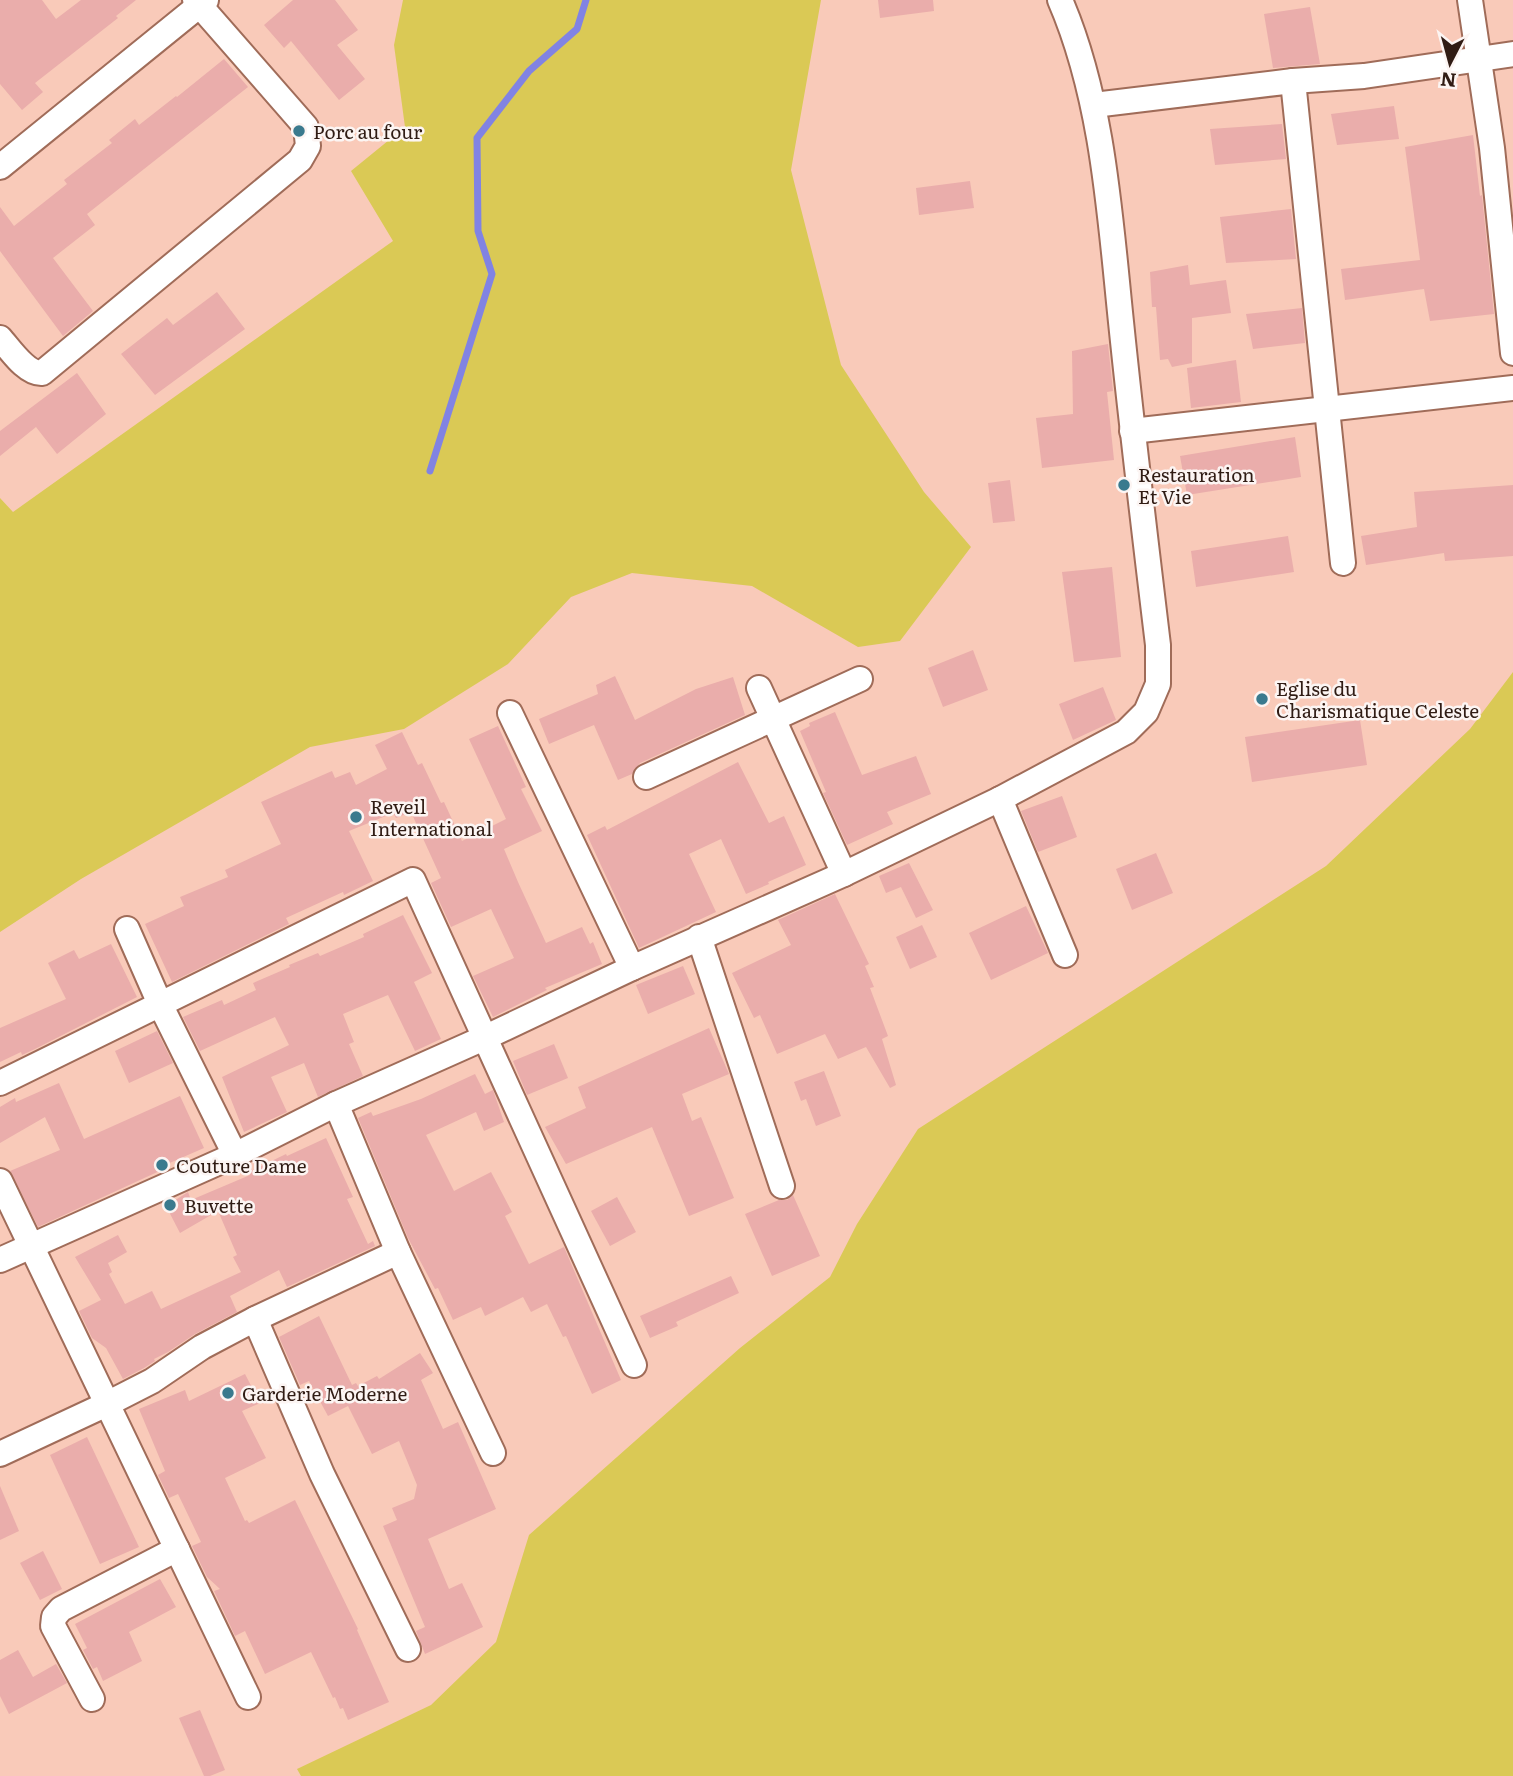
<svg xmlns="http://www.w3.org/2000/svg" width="1513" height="1776" font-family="Literata,serif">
  <rect width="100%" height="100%" fill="#f9cab9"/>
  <g fill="#dac955">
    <path d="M403 0H821L791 170 841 365 924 492 971 547 900 641 858 647 752 586 632 573 571 597 508 664 404 729 310 747 81 879 0 932V498L13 512 393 241 351 171 405 127 394 45Z"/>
    <path d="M1513 672V1776H301L297 1769 431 1705 496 1642 529 1535 740 1348 830 1277 857 1224 918 1129 1326 866 1470 729Z"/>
  </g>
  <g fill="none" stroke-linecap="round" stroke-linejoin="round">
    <path stroke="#8183e3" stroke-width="7" d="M430 471 492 274 478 231 477 138 529 71 577 29 586 0"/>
  </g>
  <g fill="#eaadab">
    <path d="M0 0H42L56 19 81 0H136L116 16 118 18 35 83 43 92 22 110 0 84Z"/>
    <path d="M293 0H335L358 30 337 45 365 79 339 100 291 41 284 48 264 25Z"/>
    <path d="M878 0H933L934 11 880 18Z"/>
    <path d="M1310 7 1320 64 1273 68 1264 14Z"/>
    <path d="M224 59 248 87 87 214 95 225 53 258 93 311 63 336 0 251V207L14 226 67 184 64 180 112 143 109 140 135 119 139 125 176 96 177 97Z"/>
    <path d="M1394 106 1399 139 1337 145 1331 114Z"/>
    <path d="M1282 124 1286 159 1215 165 1210 129Z"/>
    <path d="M1473 135 1480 196 1482 195 1494 314 1430 321 1424 289 1345 300 1341 269 1420 260 1405 147Z"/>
    <path d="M970 181 974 208 919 215 916 188Z"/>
    <path d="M1291 209 1296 259 1226 263 1220 217Z"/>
    <path d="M1188 265 1190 285 1226 280 1231 313 1192 318V363L1172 367 1168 359 1160 360 1156 307H1152L1150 272Z"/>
    <path d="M217 292 245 329 155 395 121 354 167 318 173 325Z"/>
    <path d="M1302 308 1305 343 1253 349 1246 314Z"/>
    <path d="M1108 344 1113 391 1107 392 1114 460 1042 468 1036 418 1073 414 1072 351Z"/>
    <path d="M1236 360 1241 402 1191 408 1187 368Z"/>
    <path d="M77 373 106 414 57 454 36 427 0 456V431Z"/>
    <path d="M1295 437 1301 477 1187 495 1180 456Z"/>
    <path d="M1010 480 1015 521 993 523 988 483Z"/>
    <path d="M1513 485V556L1445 561 1444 553 1366 565 1361 536 1417 527 1414 492Z"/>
    <path d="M1288 536 1294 572 1196 587 1191 551Z"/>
    <path d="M1112 567 1121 657 1074 662 1062 572Z"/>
    <path d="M973 650 988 690 943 707 928 668Z"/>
    <path d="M615 676 635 720 696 689 733 677 745 715 640 763 632 774 618 780 594 725 549 744 539 719 598 694 596 685Z"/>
    <path d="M1103 687 1116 720 1073 740 1059 704Z"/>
    <path d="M835 712 862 775 916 756 931 794 887 812 893 824 847 845 823 793 826 792 800 731 810 726 809 723Z"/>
    <path d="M1360 720 1367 765 1252 782 1245 737Z"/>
    <path d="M498 726 526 787 521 789 542 831 504 849 518 882 546 943 582 927 590 944 593 942 602 964 545 988 547 990 493 1017 473 976 514 958 491 909 451 927 431 883 441 878 411 812 396 818 393 813 349 831 373 881 344 895 343 892 286 918 289 924 172 982 145 924 184 906 180 897 228 877 225 870 281 844 261 802 332 771 335 778 350 772 356 785 387 769 375 745 402 732 418 765 422 763 441 803 444 802 462 841 506 819 469 739Z"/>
    <path d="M738 762 769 823 784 816 806 865 768 882 769 884 746 894 721 839 689 854 716 912 639 948 587 835 605 826 607 830Z"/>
    <path d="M1062 796 1077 837 1038 852 1021 811Z"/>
    <path d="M1156 853 1173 893 1132 910 1116 869Z"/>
    <path d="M909 863 933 910 916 918 901 887 886 893 879 876Z"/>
    <path d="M835 894 869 964 865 966 874 987 870 988 888 1036 882 1039 896 1085 890 1088 866 1047 838 1059 825 1034 777 1054 760 1015 754 1018 732 973 791 945 778 920Z"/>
    <path d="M1026 906 1048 953 991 980 969 933Z"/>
    <path d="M403 915 432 973 414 982 441 1039 415 1051 388 995 343 1014 354 1042 349 1044 363 1076 318 1097 304 1063 271 1077 287 1112 244 1132 222 1077 289 1045 275 1017 200 1051 183 1017 222 1000 224 1005 256 990 253 983 290 967 289 965 318 953 320 956 364 937 363 934Z"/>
    <path d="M922 925 937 957 910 969 896 937Z"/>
    <path d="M111 944 137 997 35 1049 22 1055 21 1052 0 1062V1028L66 999 48 963 74 950 79 959Z"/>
    <path d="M683 966 695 994 648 1014 636 985Z"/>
    <path d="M709 1028 729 1074 682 1094 692 1121 701 1117 734 1198 689 1216 652 1127 566 1164 545 1127 586 1108 578 1087Z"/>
    <path d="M157 1031 173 1063 129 1083 115 1051Z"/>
    <path d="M554 1044 568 1078 527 1095 513 1061Z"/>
    <path d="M824 1071 841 1116 816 1126 806 1099 801 1101 794 1082Z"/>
    <path d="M475 1074 485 1094 493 1090 504 1122 484 1131 476 1112 426 1135 454 1191 491 1172 512 1212 505 1216 529 1264 564 1247 621 1380 592 1394 566 1336 563 1337 547 1304 531 1312 523 1297 485 1316 481 1307 453 1320 438 1288 435 1289 408 1238 358 1118 371 1112 373 1116 421 1099Z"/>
    <path d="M59 1083 84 1139 180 1096 204 1148 165 1165 166 1168 38 1227 10 1171 60 1150 45 1117 0 1143V1107L15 1098 16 1102Z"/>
    <path d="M326 1138 353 1197 347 1199 368 1244 373 1241 375 1246 287 1287 279 1270 230 1296 237 1312 195 1334 168 1352 154 1359 155 1361 144 1368 123 1379 106 1348 92 1338 79 1311 101 1300 75 1257 118 1235 127 1252 108 1263 112 1272 109 1274 125 1304 152 1291 161 1309 241 1272 233 1257 237 1255 218 1211 180 1233 166 1206 188 1192 191 1200 250 1175 249 1172 286 1154 287 1156Z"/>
    <path d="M793 1195 820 1256 772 1276 745 1214 779 1200H787Z"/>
    <path d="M617 1197 636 1232 610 1246 591 1211Z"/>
    <path d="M731 1276 739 1293 676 1322 678 1326 650 1338 640 1316Z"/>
    <path d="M319 1316 352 1385 356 1383 358 1386 377 1376 379 1379 420 1353 433 1373 421 1380 443 1429 458 1422 496 1509 428 1539 449 1589 462 1583 483 1627 425 1654 416 1631 425 1627 383 1526 397 1520 392 1508 414 1499 417 1485 399 1441 372 1454 348 1406 328 1416 309 1381 300 1385 279 1337Z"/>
    <path d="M245 1374 260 1403 242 1411 266 1458 225 1478 245 1521 247 1520 249 1523 295 1500 358 1629 357 1630 389 1702 348 1720 343 1708 340 1709 335 1697 333 1698 311 1652 265 1674 245 1631 235 1636 214 1591 220 1589 207 1577 192 1546 201 1542 178 1494 169 1498 158 1475 165 1471 139 1409 185 1390 189 1401Z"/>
    <path d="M87 1437 139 1547 100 1564 50 1455Z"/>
    <path d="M0 1486 19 1531 0 1540Z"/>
    <path d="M43 1551 62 1589 40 1600 20 1563Z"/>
    <path d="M160 1579 176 1607 129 1632 142 1661 103 1681 97 1667 93 1669 83 1650 87 1648 75 1624Z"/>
    <path d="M18 1650 33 1677 56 1664 67 1683 9 1714 0 1696V1660Z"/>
    <path d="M200 1710 225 1770 210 1776H204L179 1718Z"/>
  </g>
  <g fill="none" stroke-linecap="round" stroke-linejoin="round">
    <defs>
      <g id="minor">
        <path d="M1470 0 1492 148 1513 353"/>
        <path d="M1293 81 1343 563"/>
        <path d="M1094 105 1293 81 1364 76 1513 54"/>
        <path d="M0 167 206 0"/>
        <path d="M0 338C10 349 26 374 42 373L300 160 308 146 306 127 195 0"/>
        <path d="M1132 431 1513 388"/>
        <path d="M759 688 844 874"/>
        <path d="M510 713 632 968"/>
        <path d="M646 777 860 679"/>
        <path d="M1000 799 1065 955"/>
        <path d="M127 929 160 1004 235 1155"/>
        <path d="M699 937 782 1186"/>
        <path d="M0 1083 413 880 634 1365"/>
        <path d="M336 1104 398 1252 493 1453"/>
        <path d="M0 1181 248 1697"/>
        <path d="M0 1260 235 1155 336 1104 484 1038 632 968 844 874 1000 799 1126 732 1146 712 1158 684V645C1145 537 1132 430 1121 322 1110 216 1103 99 1060 0"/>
        <path d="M255 1319 322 1474 408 1649"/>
        <path d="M0 1454 107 1404 152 1381 202 1347 255 1319 398 1252"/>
        <path d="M92 1699 53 1626 54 1617 61 1609 177 1549"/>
      </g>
    </defs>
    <use href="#minor" stroke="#a06c59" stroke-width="28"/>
    <use href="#minor" stroke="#fff" stroke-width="24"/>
  </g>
  <g fill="#3a7a8e" stroke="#fcf5f3" stroke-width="2.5">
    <circle cx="299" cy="131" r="7"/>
    <circle cx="1124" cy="485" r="7"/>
    <circle cx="1262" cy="699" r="7"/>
    <circle cx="356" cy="817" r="7"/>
    <circle cx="162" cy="1165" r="7"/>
    <circle cx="170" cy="1205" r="7"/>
    <circle cx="228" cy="1393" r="7"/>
  </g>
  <g text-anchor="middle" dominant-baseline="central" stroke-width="5" stroke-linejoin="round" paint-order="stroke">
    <g font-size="19" fill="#301c14" stroke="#fcf5f3" text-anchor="start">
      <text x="313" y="131">Porc au four</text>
      <text x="1138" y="474">Restauration<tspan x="1138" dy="22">Et Vie</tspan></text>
      <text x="1276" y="688">Eglise du<tspan x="1276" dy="22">Charismatique Celeste</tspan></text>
      <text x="370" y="806">Reveil<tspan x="370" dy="22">International</tspan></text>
      <text x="176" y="1165">Couture Dame</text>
      <text x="184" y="1205">Buvette</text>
      <text x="242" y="1393">Garderie Moderne</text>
    </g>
  </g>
  <g transform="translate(1450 63) rotate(186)" stroke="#fcf5f3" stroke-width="5" paint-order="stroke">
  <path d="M0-5L12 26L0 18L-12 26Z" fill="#301c14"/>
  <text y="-10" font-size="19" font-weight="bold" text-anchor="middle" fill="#301c14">N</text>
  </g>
</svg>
